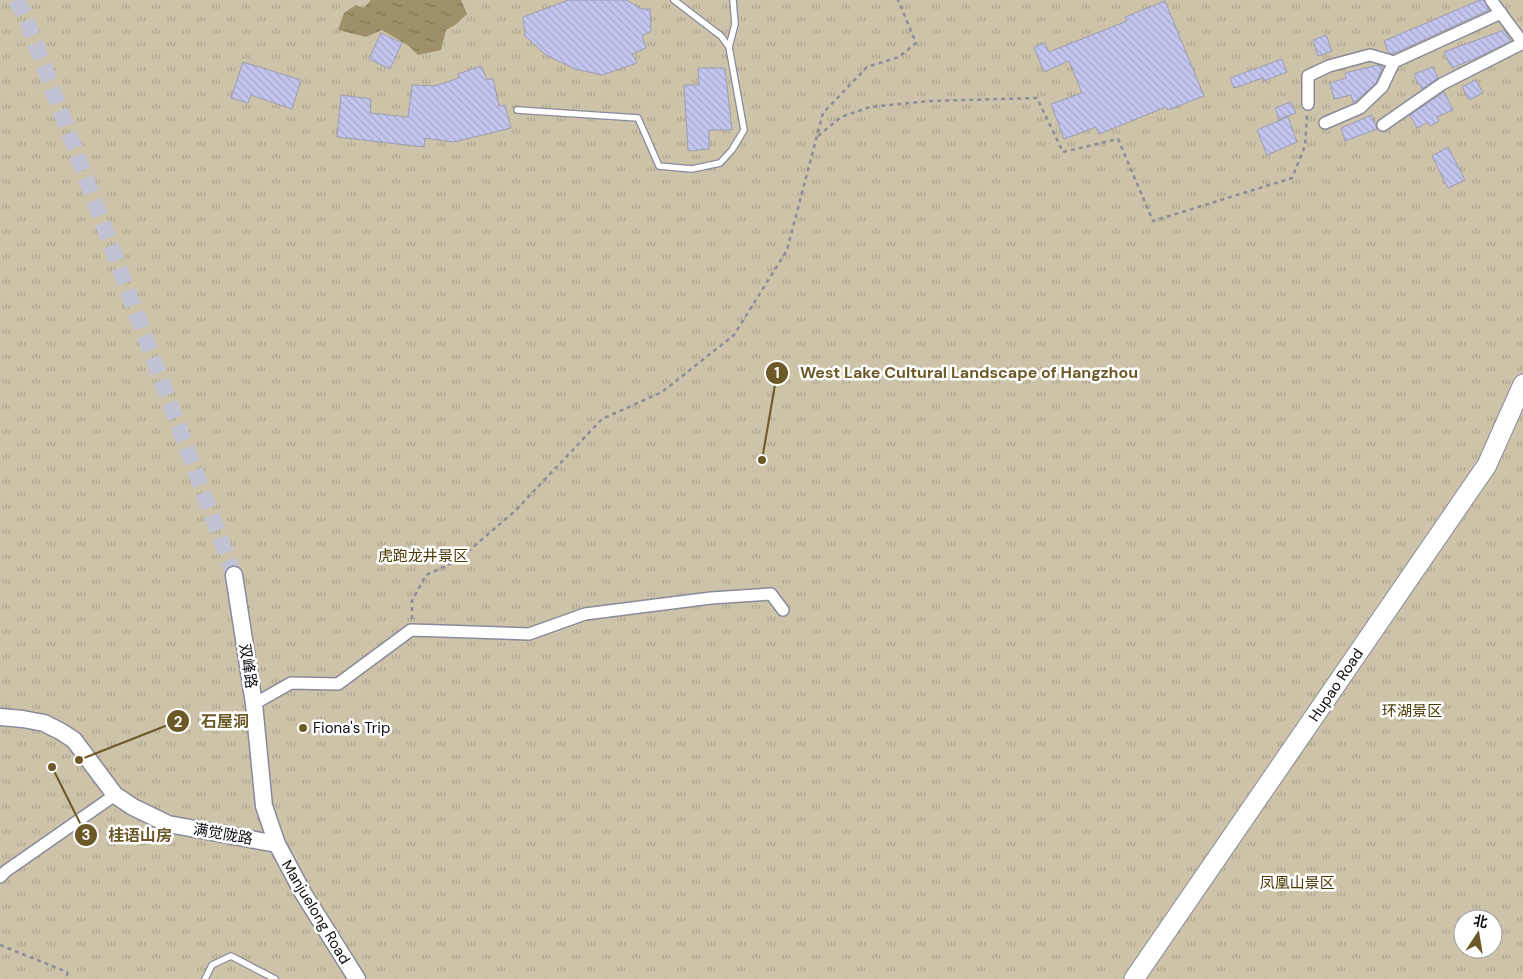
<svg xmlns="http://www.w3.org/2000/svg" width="1523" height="979" font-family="'DM Sans','Noto Sans SC',sans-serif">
  <defs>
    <pattern id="park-tufts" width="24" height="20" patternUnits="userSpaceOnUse" patternTransform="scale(1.25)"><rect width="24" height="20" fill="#ccc3a8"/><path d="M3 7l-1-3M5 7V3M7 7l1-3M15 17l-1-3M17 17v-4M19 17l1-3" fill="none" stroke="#aea690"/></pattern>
    <pattern id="water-ripples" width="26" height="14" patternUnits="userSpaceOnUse" patternTransform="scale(1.25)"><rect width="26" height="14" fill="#9e9068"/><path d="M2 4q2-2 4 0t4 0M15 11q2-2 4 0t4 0" fill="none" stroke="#7f7454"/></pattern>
    <pattern id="building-back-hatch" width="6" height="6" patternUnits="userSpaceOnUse" patternTransform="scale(1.25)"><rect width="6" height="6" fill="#c4c5ee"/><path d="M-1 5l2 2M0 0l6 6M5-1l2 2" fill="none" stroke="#a7a8cb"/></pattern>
  </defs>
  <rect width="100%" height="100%" fill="#e1e2f6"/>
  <path fill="url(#park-tufts)" fill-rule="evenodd" d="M0 0H1523V979H0ZM1463 919H1493V949H1463Z"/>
  <path fill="url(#water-ripples)" d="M371 0H461L467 14 455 25 446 30 441 50 418 55 409 46 382 30 366 37 338 30 344 13 356 5 364 8Z"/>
  <g fill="url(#building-back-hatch)" stroke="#9c9daf">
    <path d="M569 0H626L642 9H650L651 31 642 36 646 48 632 54 637 63 602 75 575 69 546 55 525 36 523 17Z"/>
    <path d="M1480 0H1484L1489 10 1402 50 1392 54 1388 52 1384 41Z"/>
    <path d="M1165 1 1204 96 1168 110 1166 107 1099 134 1096 127 1064 139 1051 104 1082 93 1069 61 1044 72 1034 47 1045 43 1049 52 1127 21 1125 17Z"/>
    <path d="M1504 30 1511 41 1474 59 1452 68 1444 52Z"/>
    <path d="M381 33 402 43 390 69 369 59Z"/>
    <path d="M1326 35 1332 51 1318 56 1313 40Z"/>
    <path d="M1282 59 1287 72 1264 81 1263 78 1234 88 1230 78Z"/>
    <path d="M243 62 301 80 292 109 251 95 248 103 231 98Z"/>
    <path d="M1377 65 1382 66V69L1376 83 1356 101 1353 102 1351 95 1334 99 1330 83 1346 78 1345 73Z"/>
    <path d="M481 66 487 80 493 78 499 106 505 105 511 128 454 142 425 138 424 147 337 137 341 95 371 99 370 113 408 117 412 85 435 86 459 78 458 74Z"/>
    <path d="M1433 67 1438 78 1422 89 1420 84H1418L1414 74Z"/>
    <path d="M698 68H725L732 130H709V149L688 151 684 85H699Z"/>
    <path d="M1476 80 1483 93 1469 100 1462 87Z"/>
    <path d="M1444 92 1453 110 1437 117 1439 121 1430 126 1428 122 1417 128 1410 115Z"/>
    <path d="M1291 102 1296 113 1279 119 1275 108Z"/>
    <path d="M1372 115 1377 129 1345 141 1341 128Z"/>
    <path d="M1288 117 1297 142 1267 155 1257 130Z"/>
    <path d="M1448 147 1465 180 1448 188 1432 156Z"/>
  </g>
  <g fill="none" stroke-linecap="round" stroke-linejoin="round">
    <path stroke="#c1c2d4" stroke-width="16" stroke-dasharray="16 8" stroke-linecap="butt" d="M15 0 24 13 234 575"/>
    <defs>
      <g id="lane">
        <path d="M729 47 735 24 733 0"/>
        <path d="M517 110 638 118 659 166 692 169 720 163 732 150 744 130 729 47 721 36 674 0"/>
        <path d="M205 979 212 965 231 956 275 979"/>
      </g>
      <g id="street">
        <path d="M1308 104V76L1329 66 1370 55 1394 62"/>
        <path d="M1325 123 1360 108 1382 87 1394 62 1501 13"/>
        <path d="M1383 125 1442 84 1523 43 1491 0"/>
        <path d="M254 704 291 683 338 684 411 630 529 634 585 614 711 598 771 594 783 610"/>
        <path d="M0 877 6 871 115 795"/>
      </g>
      <g id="secondary">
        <path d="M234 575 254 704 264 806 277 844 303 893 357 979"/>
        <path d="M0 717 23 719 44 723 60 731 74 740 115 795 133 807 168 824 277 844"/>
      </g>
      <path id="primary" d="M1134 979 1487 465 1523 384"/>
    </defs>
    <use href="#lane" stroke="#898a9b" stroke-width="8"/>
    <use href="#street" stroke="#898a9b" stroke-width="14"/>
    <use href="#secondary" stroke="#898a9b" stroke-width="19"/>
    <use href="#primary" stroke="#898a9b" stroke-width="21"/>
    <g stroke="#8c8d9b" stroke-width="2.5" stroke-dasharray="4 4" stroke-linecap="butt">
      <path d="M818 136 841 117 870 107 929 101 1037 98 1063 152 1118 139 1153 221 1292 178 1305 146 1307 115"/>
      <path d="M412 619V601L426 575 457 561 515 511 602 419 662 392 734 335 787 250 823 113 867 67 899 57 916 43 898 0"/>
      <path d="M0 945 67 972 68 979"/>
    </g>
    <use href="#lane" stroke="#fff" stroke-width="5.5"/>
    <use href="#street" stroke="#fff" stroke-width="11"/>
    <use href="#secondary" stroke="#fff" stroke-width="16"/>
    <use href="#primary" stroke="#fff" stroke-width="19"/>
  </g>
  <circle fill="#6b5a27" stroke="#fff" stroke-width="2" cx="303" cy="728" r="5"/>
  <g text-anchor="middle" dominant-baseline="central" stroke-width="5" stroke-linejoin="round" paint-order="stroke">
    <g font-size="15" fill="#493903" stroke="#fff">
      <text x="423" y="556">虎跑龙井景区</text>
      <text x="1412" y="711">环湖景区</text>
      <text x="1297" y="883">凤凰山景区</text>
    </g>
    <g font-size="15" fill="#0d0d13" stroke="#fff">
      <text transform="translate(248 666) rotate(81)">双峰路</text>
      <text transform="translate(1336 685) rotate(-56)">Hupao Road</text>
      <text transform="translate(223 834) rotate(10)">满觉陇路</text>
      <text transform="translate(316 912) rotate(59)">Manjuelong Road</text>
    </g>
    <g font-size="15" fill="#0d0d13" stroke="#fff" text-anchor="start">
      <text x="313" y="728">Fiona's Trip</text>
    </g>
  </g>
  <path fill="none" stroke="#6b5a27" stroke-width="2" d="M762 460L777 373M79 760L178 721M52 767L86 835"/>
  <g fill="#6b5a27" stroke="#fff" stroke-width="2">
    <circle cx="762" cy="460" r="5"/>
    <circle cx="79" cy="760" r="5"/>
    <circle cx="52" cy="767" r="5"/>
    <circle cx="777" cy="373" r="12"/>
    <circle cx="178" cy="721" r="12"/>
    <circle cx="86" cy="835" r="12"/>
  </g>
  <g font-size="15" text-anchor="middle" font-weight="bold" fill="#fff">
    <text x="777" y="378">1</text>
    <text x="178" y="727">2</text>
    <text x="86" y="840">3</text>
  </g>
  <g font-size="16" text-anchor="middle" font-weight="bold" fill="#6b5a27" stroke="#fff" stroke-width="5" stroke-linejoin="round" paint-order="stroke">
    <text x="969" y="378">West Lake Cultural Landscape of Hangzhou</text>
    <text x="225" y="727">石屋洞</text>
    <text x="140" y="841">桂语山房</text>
  </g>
  <g transform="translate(1478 934) rotate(12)"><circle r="24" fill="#ffffff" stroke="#9e9ea1"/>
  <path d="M0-4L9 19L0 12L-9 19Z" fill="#6b5a27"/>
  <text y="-8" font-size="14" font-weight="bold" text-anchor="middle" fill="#0d0d13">北</text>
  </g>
</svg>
